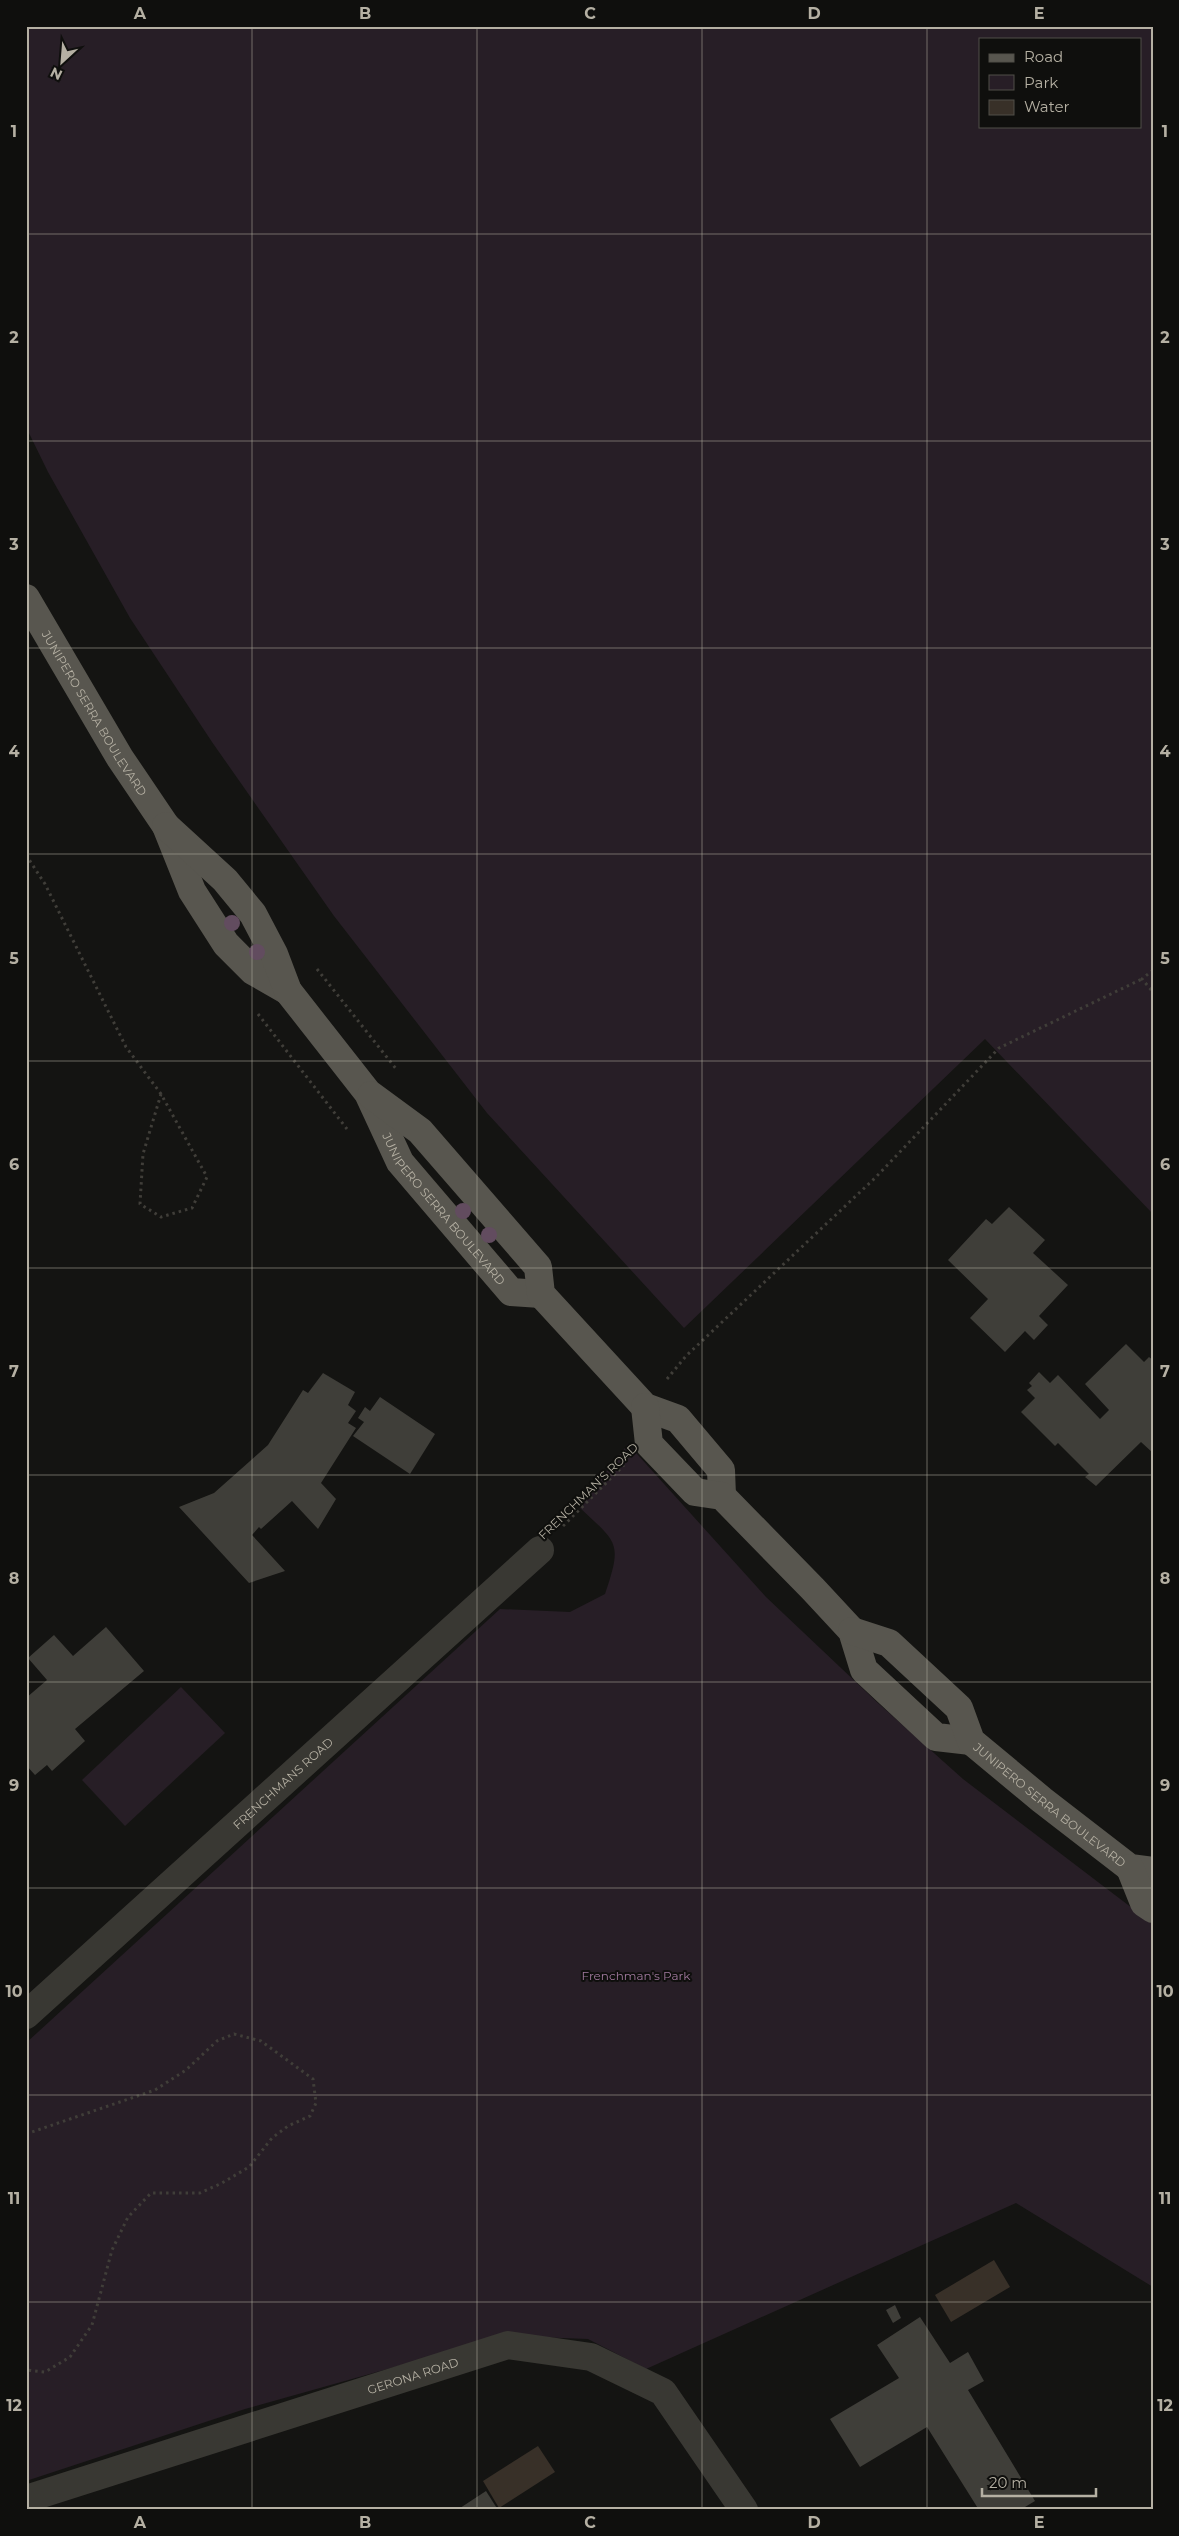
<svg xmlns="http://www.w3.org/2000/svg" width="1179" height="2536" font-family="Montserrat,sans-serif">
  <rect width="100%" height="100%" fill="#141412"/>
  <g fill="#271e26" fill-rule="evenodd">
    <path d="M26 26H1153V1214L985 1039 684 1328 487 1113 334 916 212 742 130 618 48 472 26 427ZM980 39H1140V126H980Z"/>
    <path d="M628 1444 766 1597 878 1703 963 1779 1153 1924V2287L1016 2203 646 2369 588 2339 505 2336 245 2409 26 2481V2043L500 1609 570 1612 605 1594C623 1541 617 1543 579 1507Z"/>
    <path d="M181 1687 225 1733 125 1826 82 1780Z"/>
  </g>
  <g fill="#383028">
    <path d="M994 2260 1010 2287 951 2322 935 2295Z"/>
    <path d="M538 2446 555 2472 499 2508 483 2481Z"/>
  </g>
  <g fill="#3f3e39">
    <path d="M1009 1207 1045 1240 1033 1253 1068 1285 1039 1316 1048 1325 1034 1340 1025 1331 1005 1352 970 1318 988 1299 948 1260 986 1219 992 1224Z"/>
    <path d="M1126 1344 1144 1362 1149 1357 1153 1360V1453L1141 1442 1096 1486 1085 1477 1089 1474 1058 1443 1055 1446 1021 1412 1035 1398 1027 1390 1032 1386 1029 1383 1039 1372 1050 1383 1058 1375 1100 1419 1109 1410 1085 1384Z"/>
    <path d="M323 1373 355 1392 348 1405 356 1411 348 1423 356 1428 321 1483 336 1499 318 1529 292 1501 261 1529 259 1527 252 1535 285 1571 249 1583 179 1507 214 1493 268 1445 303 1390 308 1393Z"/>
    <path d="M380 1397 435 1434 410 1474 353 1436 364 1422 358 1418 365 1407 370 1411Z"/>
    <path d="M106 1627 144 1671 75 1729 85 1741 52 1771 47 1765 35 1775 26 1765V1698L47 1680 28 1658 54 1635 73 1656Z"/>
    <path d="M895 2305 901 2318 893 2323 886 2310Z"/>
    <path d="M920 2317 950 2363 968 2352 984 2381 968 2390 1035 2501 1020 2510H979L927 2427 860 2467 830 2419 899 2378 877 2345Z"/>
    <path d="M486 2491 498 2510H457Z"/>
  </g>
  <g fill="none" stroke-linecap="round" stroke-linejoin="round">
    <g stroke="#403e39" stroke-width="3" stroke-dasharray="2.5 4" stroke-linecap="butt">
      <path d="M26 855 45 884 126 1047 161 1094 207 1177 192 1208 161 1217 140 1204 143 1154 161 1094"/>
      <path d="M317 969 397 1070"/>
      <path d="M1153 970 1142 979 1153 992"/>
      <path d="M258 1014 347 1129"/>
      <path d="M667 1379 686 1356 876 1177 999 1048 1142 979"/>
      <path d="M563 1526 624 1465"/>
      <path d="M26 2134 155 2090 186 2070 217 2041 234 2034 261 2041 313 2079 316 2103 310 2116 288 2126 272 2138 249 2167 222 2183 200 2193H151L128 2217 112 2250 92 2325 70 2357 45 2372 26 2370"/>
    </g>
    <g stroke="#393833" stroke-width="28">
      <path id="s1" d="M26 2015 540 1550"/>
      <path id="s2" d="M26 2499 508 2345 591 2357 663 2392 744 2510"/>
    </g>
    <g stroke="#58564f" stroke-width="28">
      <path id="s3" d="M26 598 120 758 166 826 192 891 226 944 253 971 288 991"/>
      <path id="s4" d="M166 826 225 880 253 914 274 954 288 991 368 1093 400 1162 511 1292 541 1294"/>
      <path d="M371 1095 420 1131 538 1267 541 1294 645 1407 678 1419 721 1470 722 1496"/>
      <path d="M645 1407 649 1444 695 1492 722 1496 813 1589 852 1631 864 1670 936 1737 971 1741"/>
      <path id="s5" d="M852 1631 889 1643 959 1708 971 1741 1042 1800 1130 1868 1153 1871"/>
      <path d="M1130 1868 1144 1903 1153 1909"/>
    </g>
  </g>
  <g fill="#624c5f">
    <circle cx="232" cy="923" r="8"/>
    <circle cx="257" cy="952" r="8"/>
    <circle cx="463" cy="1211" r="8"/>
    <circle cx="489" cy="1235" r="8"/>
  </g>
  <path fill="none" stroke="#b5b0a3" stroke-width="1" stroke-opacity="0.55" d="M252 26V2510M477 26V2510M702 26V2510M927 26V2510M26 234H1153M26 441H1153M26 648H1153M26 854H1153M26 1061H1153M26 1268H1153M26 1475H1153M26 1682H1153M26 1888H1153M26 2095H1153M26 2302H1153"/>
  <g text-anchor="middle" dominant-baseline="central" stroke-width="4" stroke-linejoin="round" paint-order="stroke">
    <g font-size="12" fill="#b5b0a3" stroke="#0f0f0d">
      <text stroke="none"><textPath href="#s3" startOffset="134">JUNIPERO SERRA BOULEVARD</textPath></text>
      <text stroke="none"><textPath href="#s4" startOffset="478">JUNIPERO SERRA BOULEVARD</textPath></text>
      <text transform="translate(588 1491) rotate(-44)">FRENCHMAN’S ROAD</text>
      <text stroke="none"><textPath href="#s1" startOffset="346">FRENCHMANS ROAD</textPath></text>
      <text stroke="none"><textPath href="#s5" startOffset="271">JUNIPERO SERRA BOULEVARD</textPath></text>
      <text stroke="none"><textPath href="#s2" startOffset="406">GERONA ROAD</textPath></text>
    </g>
    <g font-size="12" fill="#a1799e" stroke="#0f0f0d">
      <text x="636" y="1975">Frenchman's Park</text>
    </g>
  </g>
  <rect width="1179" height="2536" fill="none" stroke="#0f0f0d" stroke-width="55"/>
  <rect x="979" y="38" width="162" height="90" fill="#0f0f0d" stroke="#514f49"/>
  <rect x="989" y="54" width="25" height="8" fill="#58564f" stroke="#514f49"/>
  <text x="1024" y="62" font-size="15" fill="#b5b0a3">Road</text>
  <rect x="989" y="75" width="25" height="15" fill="#271e26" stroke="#514f49"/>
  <text x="1024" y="88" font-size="15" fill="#b5b0a3">Park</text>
  <rect x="989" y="100" width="25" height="15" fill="#383028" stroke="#514f49"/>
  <text x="1024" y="112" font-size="15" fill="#b5b0a3">Water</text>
  <g transform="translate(62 62) rotate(206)" stroke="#0f0f0d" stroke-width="4" paint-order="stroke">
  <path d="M0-4L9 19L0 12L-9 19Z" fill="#b5b0a3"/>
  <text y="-8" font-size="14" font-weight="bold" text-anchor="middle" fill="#b5b0a3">N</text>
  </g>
  <path d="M982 2488v8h114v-8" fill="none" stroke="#b5b0a3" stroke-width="2.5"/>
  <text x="989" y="2488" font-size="15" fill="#b5b0a3" stroke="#0f0f0d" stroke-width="4" paint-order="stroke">20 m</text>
  <rect x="28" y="28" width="1124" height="2480" fill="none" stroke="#b5b0a3" stroke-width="2"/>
  <g font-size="16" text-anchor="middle" font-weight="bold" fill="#b5b0a3">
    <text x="140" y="19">A</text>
    <text x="365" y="19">B</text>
    <text x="590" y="19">C</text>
    <text x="814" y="19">D</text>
    <text x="1039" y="19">E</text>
    <text x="14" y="137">1</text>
    <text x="1165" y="137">1</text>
    <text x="14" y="343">2</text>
    <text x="1165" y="343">2</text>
    <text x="14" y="550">3</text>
    <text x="1165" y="550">3</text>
    <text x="14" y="757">4</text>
    <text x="1165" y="757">4</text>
    <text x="14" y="964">5</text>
    <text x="1165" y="964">5</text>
    <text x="14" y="1170">6</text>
    <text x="1165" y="1170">6</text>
    <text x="14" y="1377">7</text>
    <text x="1165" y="1377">7</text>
    <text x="14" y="1584">8</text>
    <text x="1165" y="1584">8</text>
    <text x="14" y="1791">9</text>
    <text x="1165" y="1791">9</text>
    <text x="14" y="1997">10</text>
    <text x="1165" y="1997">10</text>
    <text x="14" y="2204">11</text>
    <text x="1165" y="2204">11</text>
    <text x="14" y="2411">12</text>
    <text x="1165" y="2411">12</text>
    <text x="140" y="2528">A</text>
    <text x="365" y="2528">B</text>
    <text x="590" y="2528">C</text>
    <text x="814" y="2528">D</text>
    <text x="1039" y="2528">E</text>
  </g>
</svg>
